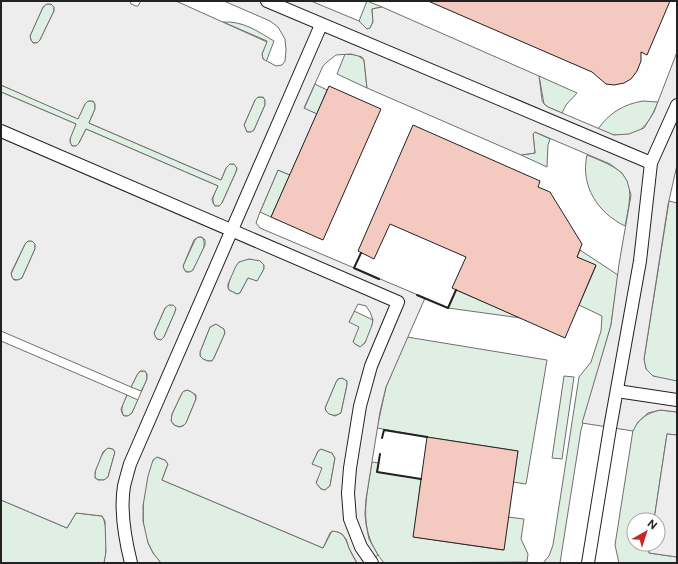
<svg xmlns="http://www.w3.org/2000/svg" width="678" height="564" font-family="'Public Sans',sans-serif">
  <rect width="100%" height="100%" fill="#fff"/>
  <g fill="#e0efe3" stroke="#6f6f6f">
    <path d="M367 1 382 7 372 9 373 22 370 28 367 29 359 21Z"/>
    <path d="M47 4H51L54 7V11L40 40 37 43H33L31 40 30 36 43 7Z"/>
    <path d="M223 22C244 21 257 31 274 41L266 62 263 59 262 54 267 41Z"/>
    <path d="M345 54 357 55 364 60 367 88 337 74Z"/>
    <path d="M539 76 577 93 566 105 562 113 548 107 544 104Z"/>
    <path d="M315 84 327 90 317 114 304 109Z"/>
    <path d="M1 85 78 118 85 104 88 101H93L95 104V109L89 123 221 180 226 168 230 164H234L237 167 236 172 222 203 219 206H215C210 199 215 193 218 186L86 129 79 143 76 146H72C67 139 73 132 76 124L1 92Z"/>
    <path d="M258 97H263L265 100V105L254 130 251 132H247L244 125 255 100Z"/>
    <path d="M643 101 658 102C650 121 641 139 616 135 610 135 604 131 598 129 609 113 624 104 643 101Z"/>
    <path d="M535 132 550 139 548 145 547 167 521 155 535 153 533 134Z"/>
    <path d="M587 155C632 173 635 178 625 226 598 213 580 186 587 155Z"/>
    <path d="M278 170 290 175 271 217 260 212Z"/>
    <path d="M669 201 677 203V381C661 379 645 379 644 359Z"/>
    <path d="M198 237H202C209 246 197 261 193 270L190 272C186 272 184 270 183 266L195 240Z"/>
    <path d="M28 241H32L35 244V249L22 278 18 280C13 280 12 278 11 274L25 244Z"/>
    <path d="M580 250 618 275 611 325 606 343 581 430 560 563H543L549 556 553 545 579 377 591 362 601 331 602 316 579 305 596 266 577 257Z"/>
    <path d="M249 259 260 260 264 265V269L257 282 248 278 240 293 237 294 229 290 228 288C229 281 233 267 239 262 241 260 245 259 249 259Z"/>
    <path d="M456 290 521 318 448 308Z"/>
    <path d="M169 304 173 305 176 308 175 312 164 337 161 340 157 339 155 336 154 333 165 308Z"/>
    <path d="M354 311 373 320C372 328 368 343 360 347L355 344 353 342 354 339 349 322Z"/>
    <path d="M216 324 224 329 225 333 214 358 212 361C206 361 203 360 200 356V352L210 327Z"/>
    <path d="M407 337 547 360 526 484 513 482 518 451 427 437 377 428 386 387Z"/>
    <path d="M140 371H145C150 378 144 385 141 391L131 387 137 375Z"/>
    <path d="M564 376 574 377 562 459 552 458Z"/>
    <path d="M342 378 347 381V385L341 413C335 417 327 416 325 408L336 382 338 379Z"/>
    <path d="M187 390C192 392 195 393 196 399L186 423C181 429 175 427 171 421L172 414 182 393 184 391Z"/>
    <path d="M127 395 138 400 132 413 128 416H124C119 409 124 402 127 395Z"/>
    <path d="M660 410 677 412V435L667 434 654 520H634V544H650L649 553 677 557V563H619L615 545 633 430C639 418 648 413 660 410Z"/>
    <path d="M108 448 113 449 115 452 108 477C104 481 100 481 95 478 93 472 102 451 108 448Z"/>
    <path d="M321 449 332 453 335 458 330 486 325 490 321 489 316 483 317 481 312 464 318 451Z"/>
    <path d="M157 457 165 460 168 464 162 480 323 548 332 531C344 531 346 540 349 548 351 553 354 558 357 563H161C153 555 148 544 145 534 141 520 143 463 157 457Z"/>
    <path d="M372 462 379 463 377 472 421 479 414 537 503 550 508 517 524 519 521 539 528 554 527 562 384 563C357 530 366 501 372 462Z"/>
    <path d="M1 500 67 528 76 513 102 516C108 524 107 554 104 563H1Z"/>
  </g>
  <g fill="#ededed" stroke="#6f6f6f" fill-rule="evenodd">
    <path d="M1 1H130L131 4 136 6H138L141 1H176L267 42 262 54 263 59 276 66 282 65 285 61 286 50 285 39 278 27 270 21 224 1H311L359 21 367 29 370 28 373 22 372 9 382 7 539 76 542 100 544 104 548 107 614 135 629 134 644 128 654 112 677 52V165L668 205 644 359 646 369 653 376 677 381V412L660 410 648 413 638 422 633 431 582 423 611 325 619 264 631 195 627 181 622 173 610 164 535 132 533 134 535 153 521 155 367 88 364 60 362 57 351 54 336 55 327 62 323 66 304 108 317 114 290 175 278 170 260 212 256 223 260 228 425 298 386 387 380 412 366 499 365 514 366 524 369 539 378 555 367 563H357L349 548 346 539 342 534 338 532 332 531 330 533 323 548 162 480 168 464 165 460 157 457 153 460 148 476 143 506V521L148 543 153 553 161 563H104L106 552 105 521 102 516 76 513 67 528 1 500V341L127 395 121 409 122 413 124 416H128L132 413 147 379V374L145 371H140L137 375 131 387 1 331V92L76 124 70 139V142L72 146H76L79 143 86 129 218 186 212 199 213 203 215 206H219L222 203 236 172 237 168 234 164H230L226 168 221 180 89 123 95 109V104L93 101H88L85 104 78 119 1 85ZM47 4H51L54 7V11L40 40 37 43H33L31 40 30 36 43 7ZM258 97H263L265 100V105L254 130 251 132H247L244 125 255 100ZM198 237H202L205 240V245L193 270 190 272H186L184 269 183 266 194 240ZM28 241H32L35 244V249L22 278 18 280H14L12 277 11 273 25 244ZM249 259 260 261 264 265V269L257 281 248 278 240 293 237 294 229 290 228 288V284L236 266 239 262ZM358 304 366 306 370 312 373 320 372 325 365 343 360 347 355 344 353 342 359 327 349 322ZM169 305H173L176 308 175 312 164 337 161 340 157 339 155 336 154 333 165 308ZM216 324 224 329 225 333 214 358 212 361H208L203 359 200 356V352L210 327ZM342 378 347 381V385L341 413 335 416 329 414 326 411 325 408 336 382 338 379ZM188 390 193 393 196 395V399L186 423 183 426 179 427 174 425 171 421 172 414 182 393 184 391ZM108 448 113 449 115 452 108 477 104 480H98L95 478V472L103 452ZM321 449 332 453 335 458 330 486 325 490 321 489 316 483 322 468 312 464 318 451Z"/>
    <path d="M667 434 677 435V557L649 553 650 544H658V520H654Z"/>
  </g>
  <g fill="#f3c9c0" stroke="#222">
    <path d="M428 1H670L647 55 641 52V61L637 71 631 79 624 83 614 85 606 84 592 72Z"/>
    <path d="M329 86 381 109 323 240 271 217Z"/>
    <path d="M413 125 540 181 538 187 550 192 582 244 577 257 596 265 565 338 452 288 466 257 390 224 374 259 358 251Z"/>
    <path d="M427 437 518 451 504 550 413 537Z"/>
  </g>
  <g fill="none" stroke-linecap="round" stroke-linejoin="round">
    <defs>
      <g id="lane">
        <path d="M267 1 651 163"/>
        <path d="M1 131 398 302 371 366 360 406 350 468 348 493 350 519 361 547 372 563"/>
        <path d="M617 391 677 400"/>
        <path d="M131 563C125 539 120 510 124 486 126 478 128 471 130 464L321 25"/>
        <path d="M588 563 610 428 640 261 651 163 677 105"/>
      </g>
    </defs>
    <use href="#lane" stroke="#222" stroke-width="14"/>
    <use href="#lane" stroke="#fff" stroke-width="12"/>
    <g stroke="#222" stroke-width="2">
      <path d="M361 253 354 268 379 279"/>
      <path d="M417 295 448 308 456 290"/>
      <path d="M382 438 384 430 427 437"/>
      <path d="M380 454 377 472 421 479"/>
    </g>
  </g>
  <rect width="678" height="564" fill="none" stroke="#222222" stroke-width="4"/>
  <g transform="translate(646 532) rotate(39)"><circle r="19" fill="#ffffff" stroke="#a7a7a7"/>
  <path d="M0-3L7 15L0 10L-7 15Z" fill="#c62828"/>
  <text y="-6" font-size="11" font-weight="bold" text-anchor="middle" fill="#222222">N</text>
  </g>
</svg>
